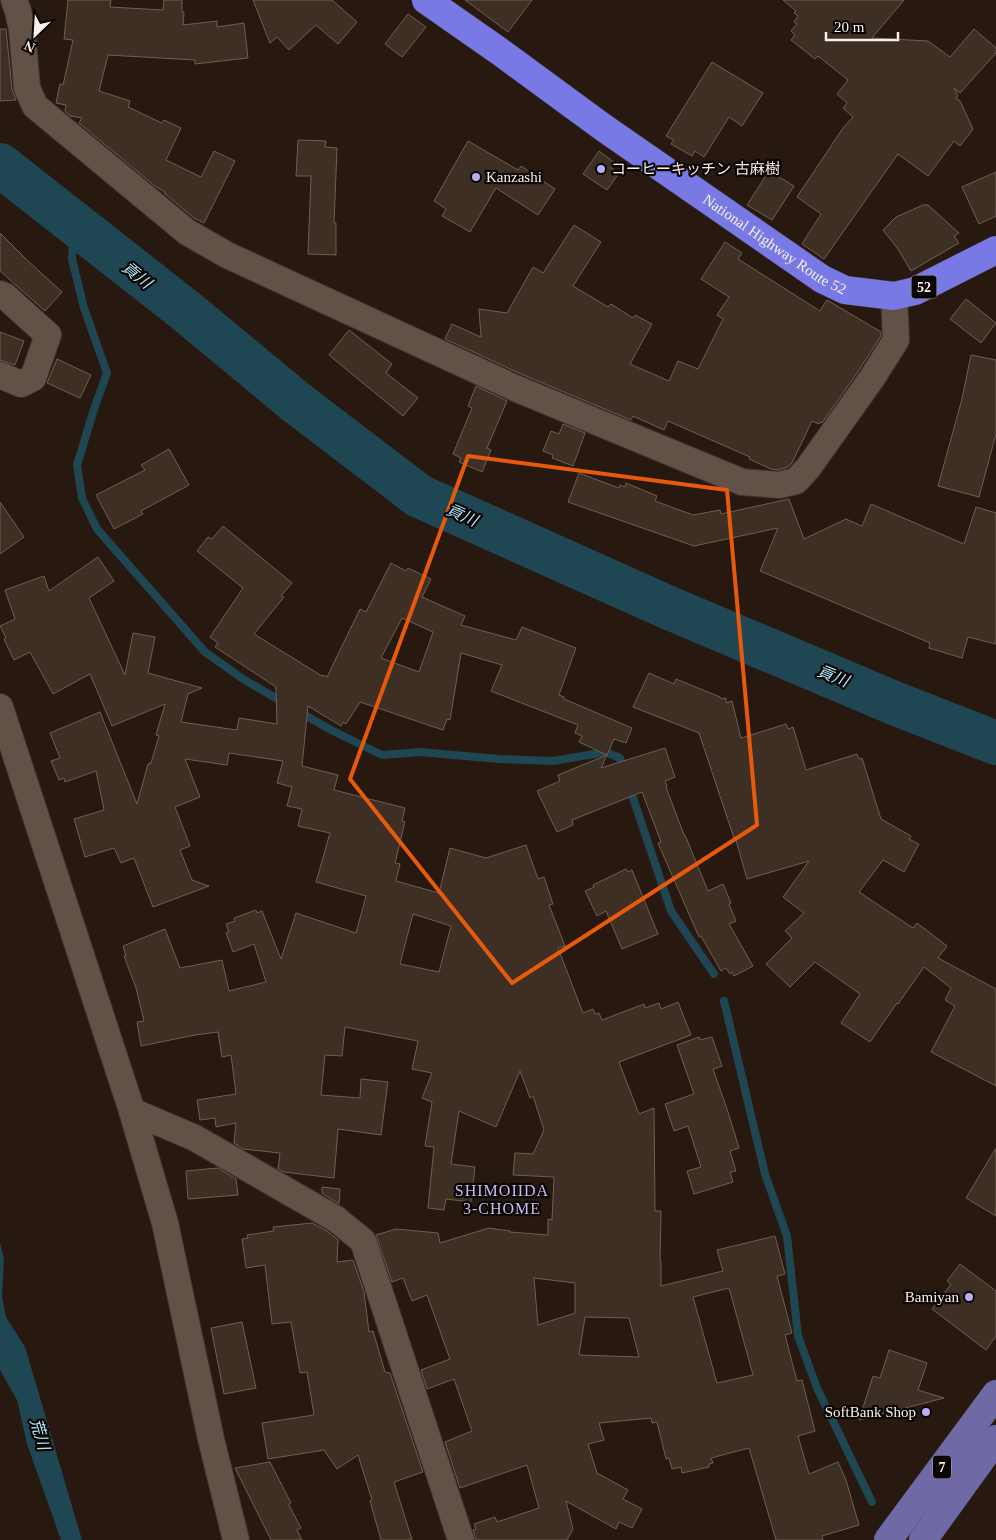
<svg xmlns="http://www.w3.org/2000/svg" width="996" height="1540" font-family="'Times New Roman','Noto Sans JP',serif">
  <rect width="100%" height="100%" fill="#27190f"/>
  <path fill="#1e4753" d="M0 1243 4 1258 2 1297 6 1317 25 1347 82 1540H61L27 1444 17 1400 0 1370Z"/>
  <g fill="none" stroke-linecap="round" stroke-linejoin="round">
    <g stroke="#1e4753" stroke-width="8">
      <path d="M74 224 72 259 84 308 107 373 94 409 77 465 82 498 97 529 205 652 243 679 284 703"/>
      <path d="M298 711 331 730 382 755 420 752 499 759 553 761 606 752 620 758 624 770"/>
      <path d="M629 786 671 911 714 974"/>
      <path d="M724 1001 765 1174 787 1236 798 1336 817 1388 872 1502"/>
    </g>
    <path stroke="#1e4753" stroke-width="44" d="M0 165 186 311 297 403 419 496 667 607 894 703 996 743"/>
  </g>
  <g fill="#3e2f25" stroke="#6f5e53" fill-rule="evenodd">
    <path d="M68 0H111L110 7 163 10 164 0H182V12H184L183 25 217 21V27L244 23 248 58 195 64V60L108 55 99 91 130 101 128 107 162 123 164 120 181 128 166 160 201 177 214 151 235 161 204 223 194 218 164 193 165 192 156 187 79 123 82 118 70 116 65 111 66 105 56 103 60 84 63 85 73 40 64 39Z"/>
    <path d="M253 0H332L357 22 338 44 316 25 289 50 277 37 270 43Z"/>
    <path d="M465 0H532L508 32Z"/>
    <path d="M783 0H904L872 38 928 41 950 57 974 29 996 48V53L960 93 954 88 958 96 956 98 960 101 973 129 960 146 954 141 928 176 898 154 824 259 802 244 821 214 797 197 843 128 853 117 843 108 847 103 837 94 848 80 818 56 815 59 791 40 795 35 791 31 797 24 794 22 798 16 794 13 796 11Z"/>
    <path d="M408 14 426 27 402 57 385 44Z"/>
    <path d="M0 29H6L12 89 16 100 0 101Z"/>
    <path d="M712 62 763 93 742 126 729 117 704 157 695 151 692 156 671 144 674 140 666 136Z"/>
    <path d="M298 140 326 141 325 147 337 148 334 223H336V255L308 254 311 176H296Z"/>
    <path d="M468 141 518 170 521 166 555 189 538 215 496 188 470 232 442 216 446 209 434 201Z"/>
    <path d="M599 151 615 163 611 168 619 173 607 190 583 174Z"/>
    <path d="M769 171 794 186 772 220 747 205Z"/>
    <path d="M996 172V216L979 224 962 187Z"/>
    <path d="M923 205H928L959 233 954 236 959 243 911 271 898 249 883 230 896 217Z"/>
    <path d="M574 225 601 242 573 286 608 307 611 304 633 318 635 315 652 324 630 364 669 381 678 361 698 369 723 319 717 315 729 297 701 279 725 242 742 253 738 259 820 311 827 300 881 332V336L857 373 822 423 820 422 819 424 812 421 792 463 788 467 778 470 771 469 749 459 750 457 668 421 664 430 633 416 631 420 521 374 445 339 452 324 481 337 479 309 507 313 533 267 543 273Z"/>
    <path d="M0 233 28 261 62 292 45 311 0 271Z"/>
    <path d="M966 299 996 323 981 343 950 319Z"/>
    <path d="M349 330 392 364 386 373 418 398 403 416 329 355Z"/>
    <path d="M0 332 24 341 15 365 0 360Z"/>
    <path d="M971 355 996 360V434L979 497 938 486 962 399Z"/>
    <path d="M57 359 91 375 80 398 47 383Z"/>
    <path d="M476 386 507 401 487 448 491 450 482 472 459 462 461 458 453 454 472 408 468 406Z"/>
    <path d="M563 424 585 433 573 466 552 458 553 455 543 451 551 431 559 434Z"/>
    <path d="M169 449 189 485 141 511 143 514 114 529 96 495 145 470 141 465Z"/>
    <path d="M579 473 619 488 620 485 625 487 626 483 657 496 655 501 693 515 720 510 721 514 789 499 804 539 846 519 862 526 871 504 964 544 976 507 996 513V644L968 637 962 658 929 648 930 643 760 571 778 528 694 546 568 502Z"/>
    <path d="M0 502 24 537 0 554Z"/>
    <path d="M223 526 292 583 281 596 284 597 254 634 322 676 323 675 327 677 360 609 366 612 391 563 406 571 408 568 431 579 422 597 465 616 461 625 516 640 522 627 576 648 559 695 564 697V699L632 728 626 743 614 739 607 755 579 742 582 736 575 733 578 725 491 691 502 665 461 653 450 720 447 719 443 730 360 702 346 724 343 722 341 726 308 706 302 766 338 775 334 790 405 808 402 821 405 822 395 863 400 864 396 881 439 893 450 848 486 858 526 845 538 879 544 877 553 904 549 905 565 946 558 948 583 1013 593 1009 595 1014 599 1013 602 1020 644 1004 645 1008 659 1003 661 1009 678 1002 691 1035 619 1062 639 1114 654 1108 655 1211H661L660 1261H661V1286L723 1271 717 1250 775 1236 785 1274 777 1276 792 1333 785 1335 797 1381 802 1380 815 1431 798 1436 809 1474 838 1462 846 1480 859 1525 822 1536 823 1540H776L749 1448 711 1458 713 1463 709 1464V1467L682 1473 681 1467 672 1469 669 1458 666 1459 657 1422 652 1423 651 1418 599 1423 604 1440 588 1444 597 1473 628 1490 623 1499 642 1509 632 1528 619 1522 616 1529 566 1501 573 1529 567 1540H476L473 1530 476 1529 474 1524 495 1517 497 1522 539 1508 527 1465 460 1488 445 1442 472 1431 454 1379 427 1389 421 1370 450 1359 427 1295 412 1301 403 1278 392 1282 376 1235 396 1229 438 1233 440 1243 489 1228 510 1231V1232L548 1235V1219L552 1220 554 1177 513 1175 515 1153 533 1154 544 1130 533 1096 530 1098 520 1071 496 1127 459 1111 451 1164 475 1167 471 1202 446 1199 444 1210 428 1208 434 1147 425 1146 432 1102 422 1098 432 1073 412 1069 418 1041 345 1027 342 1056 325 1055 321 1095 360 1098 361 1079 388 1082 381 1135 338 1129 334 1178 284 1172 278 1169 280 1153 243 1149 234 1143 236 1123 216 1127 215 1118 200 1120 197 1100 236 1094 231 1055 222 1057 218 1032 195 1035 141 1046 137 1022 144 1021 136 988 124 956H126L123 946 165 929 180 968 222 960 229 991 266 982 254 944 233 952 226 933 229 932 226 924 235 921 234 918 256 910 257 913 262 911 281 959 296 913 356 933 366 896 316 882 330 833 298 826 302 809 287 806 292 787 277 783 283 761 229 753 227 765 185 759 200 797 175 807 190 846 180 850 192 880 209 886 153 907 134 858 121 863 114 848 85 857 74 819 104 810 96 771 65 782 64 778 59 780 51 761 60 758 50 733 100 712 137 804 148 764 151 763 159 736 156 735 165 704 112 726 90 674 53 694 30 652 14 660 4 639 6 638 0 626 15 619 5 590 44 576 49 591 98 557 114 581 89 598 125 675 133 633 155 637 148 673 202 688 188 694 181 722 237 730 239 718 277 724 276 687 215 647 218 643 210 637 243 588 197 551 208 537 212 539ZM402 618 433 632 419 672 381 658ZM413 914 451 926 439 972 400 964ZM534 1278 575 1283V1313L538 1325ZM729 1288 753 1375 717 1383 693 1297ZM585 1317 629 1318 639 1357 579 1355Z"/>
    <path d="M649 673 674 684 676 679 720 697 721 699 726 698V703L732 701 741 738 786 724 788 729 793 727 806 770 857 754 859 759 862 758 881 819 911 836 909 839 919 844 904 872 883 860 859 892 913 928 917 923 947 946 938 958 996 989V1086L931 1052 955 1006 945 1000 951 988 924 967 898 1004 897 1003 870 1042 841 1023 860 994 815 962 790 987 766 964 792 938 785 931 804 913 783 897 809 861 747 879 736 840 735 841 699 733 633 707Z"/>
    <path d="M665 748 675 777 665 781 667 786 666 787 684 835H685L708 891 723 884 731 903 729 904 736 921 729 924 753 966 734 976 732 972 730 974 726 968 721 971 701 936 699 937 658 843 661 842 642 792 572 820 573 825 557 832 537 791 560 781 558 775 607 755 601 768Z"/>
    <path d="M626 869 628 872 632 870 658 934 622 949 606 911 597 916 585 891 594 887 593 885Z"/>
    <path d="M699 1037 700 1040 712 1037 722 1066 713 1069 728 1112 739 1148 730 1151 736 1171 730 1172 733 1182 694 1194 687 1171 701 1167 688 1126 674 1131 665 1104 694 1094 677 1045Z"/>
    <path d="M996 1148V1216L966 1198Z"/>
    <path d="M218 1168 236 1179 238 1195 188 1199 186 1171Z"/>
    <path d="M322 1187 340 1189 339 1204 322 1193Z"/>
    <path d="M312 1223 327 1231 338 1240 337 1262 353 1260 364 1292 369 1332 373 1331 385 1372 390 1373 423 1472 394 1482 412 1540H381L370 1501 372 1500 358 1455 337 1469 324 1450 268 1459 262 1423 314 1415 307 1372 300 1373 291 1322 272 1324 265 1265 246 1268 242 1239 248 1238 247 1235 274 1231 273 1227Z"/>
    <path d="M960 1264 996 1291V1336L986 1350 932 1309 951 1284 947 1281Z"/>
    <path d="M242 1322 256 1388 224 1394 211 1328Z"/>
    <path d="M889 1350 927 1363 918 1390 944 1398 859 1420 873 1376 880 1378Z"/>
    <path d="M270 1462 291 1503 289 1505 301 1528 297 1530 302 1540H271L235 1468Z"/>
  </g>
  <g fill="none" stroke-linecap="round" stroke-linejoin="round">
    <defs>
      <g id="minor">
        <path d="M14 0 18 11 22 30 27 88 35 106 187 232 227 255 515 388 742 482 779 485 796 481 808 468 872 378 896 340 894 296"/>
        <path d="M0 294 5 296 48 335 33 378 21 384 0 375"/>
        <path d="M0 707 132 1111 165 1223 211 1439 236 1540"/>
        <path d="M132 1111 195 1138 336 1219 363 1241 461 1540"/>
      </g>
      <g id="major">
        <path d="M888 1540 996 1394"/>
        <path d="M923 1540 996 1439"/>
      </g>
      <g id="highway">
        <path id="s1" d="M426 0 499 51 604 128 822 279 845 290 894 296 915 291 996 250"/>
      </g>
    </defs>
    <use href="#minor" stroke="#3e332f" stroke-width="28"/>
    <use href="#major" stroke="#3e332f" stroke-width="29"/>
    <use href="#highway" stroke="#3e332f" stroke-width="29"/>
    <use href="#minor" stroke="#625147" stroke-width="26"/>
    <use href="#major" stroke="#6f69a6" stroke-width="28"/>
    <use href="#highway" stroke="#7879e5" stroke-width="28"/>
  </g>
  <path fill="none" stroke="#e8590c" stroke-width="4" stroke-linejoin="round" d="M468 456 727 490 757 825 512 983 350 779Z"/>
  <g fill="#b8abf7" stroke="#0b0603" stroke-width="2">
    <circle cx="601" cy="169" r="5"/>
    <circle cx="476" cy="177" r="5"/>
    <circle cx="969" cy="1297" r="5"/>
    <circle cx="926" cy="1412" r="5"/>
  </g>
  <g text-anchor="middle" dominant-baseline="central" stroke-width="4.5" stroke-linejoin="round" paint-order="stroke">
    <g fill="#0b0603" stroke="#b2a9a4" stroke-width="1">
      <rect x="911.5" y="275.5" width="25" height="23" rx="4"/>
      <rect x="933" y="1455.5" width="18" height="23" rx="4"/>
    </g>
    <g font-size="14" font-weight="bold" fill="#faefe9">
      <text x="924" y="287">52</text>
      <text x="942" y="1467">7</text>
    </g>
    <g font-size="15" fill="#faefe9" stroke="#0b0603" text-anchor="start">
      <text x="611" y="169">コーヒーキッチン 古麻樹</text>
      <text x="486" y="177">Kanzashi</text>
      <text x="959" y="1297" text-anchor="end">Bamiyan</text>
      <text x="916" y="1412" text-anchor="end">SoftBank Shop</text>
    </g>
    <g font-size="15" fill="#faefe9" stroke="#0b0603">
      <text stroke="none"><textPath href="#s1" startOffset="426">National Highway Route 52</textPath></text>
    </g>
    <g font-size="16" font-style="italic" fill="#afe8fa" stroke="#0b0603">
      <text transform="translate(137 275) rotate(39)">貢川</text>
      <text transform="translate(462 515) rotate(24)">貢川</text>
      <text transform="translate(833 676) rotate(22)">貢川</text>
      <text transform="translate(40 1434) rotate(74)">荒川</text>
    </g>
    <g font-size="16" letter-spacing="1" fill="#c6bcf5" stroke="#0b0603">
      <text x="502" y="1190">SHIMOIIDA<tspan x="502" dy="18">3-CHOME</tspan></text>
    </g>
  </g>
  <g transform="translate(35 35) rotate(205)" stroke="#0b0603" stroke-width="4" paint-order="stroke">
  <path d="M0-4L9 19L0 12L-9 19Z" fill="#faefe9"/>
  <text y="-8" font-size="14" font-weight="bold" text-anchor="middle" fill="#faefe9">N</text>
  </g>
  <path d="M826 32v8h72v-8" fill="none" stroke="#faefe9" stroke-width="2.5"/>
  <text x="834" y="32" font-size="15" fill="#faefe9" stroke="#0b0603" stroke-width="4" paint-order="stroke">20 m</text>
</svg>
